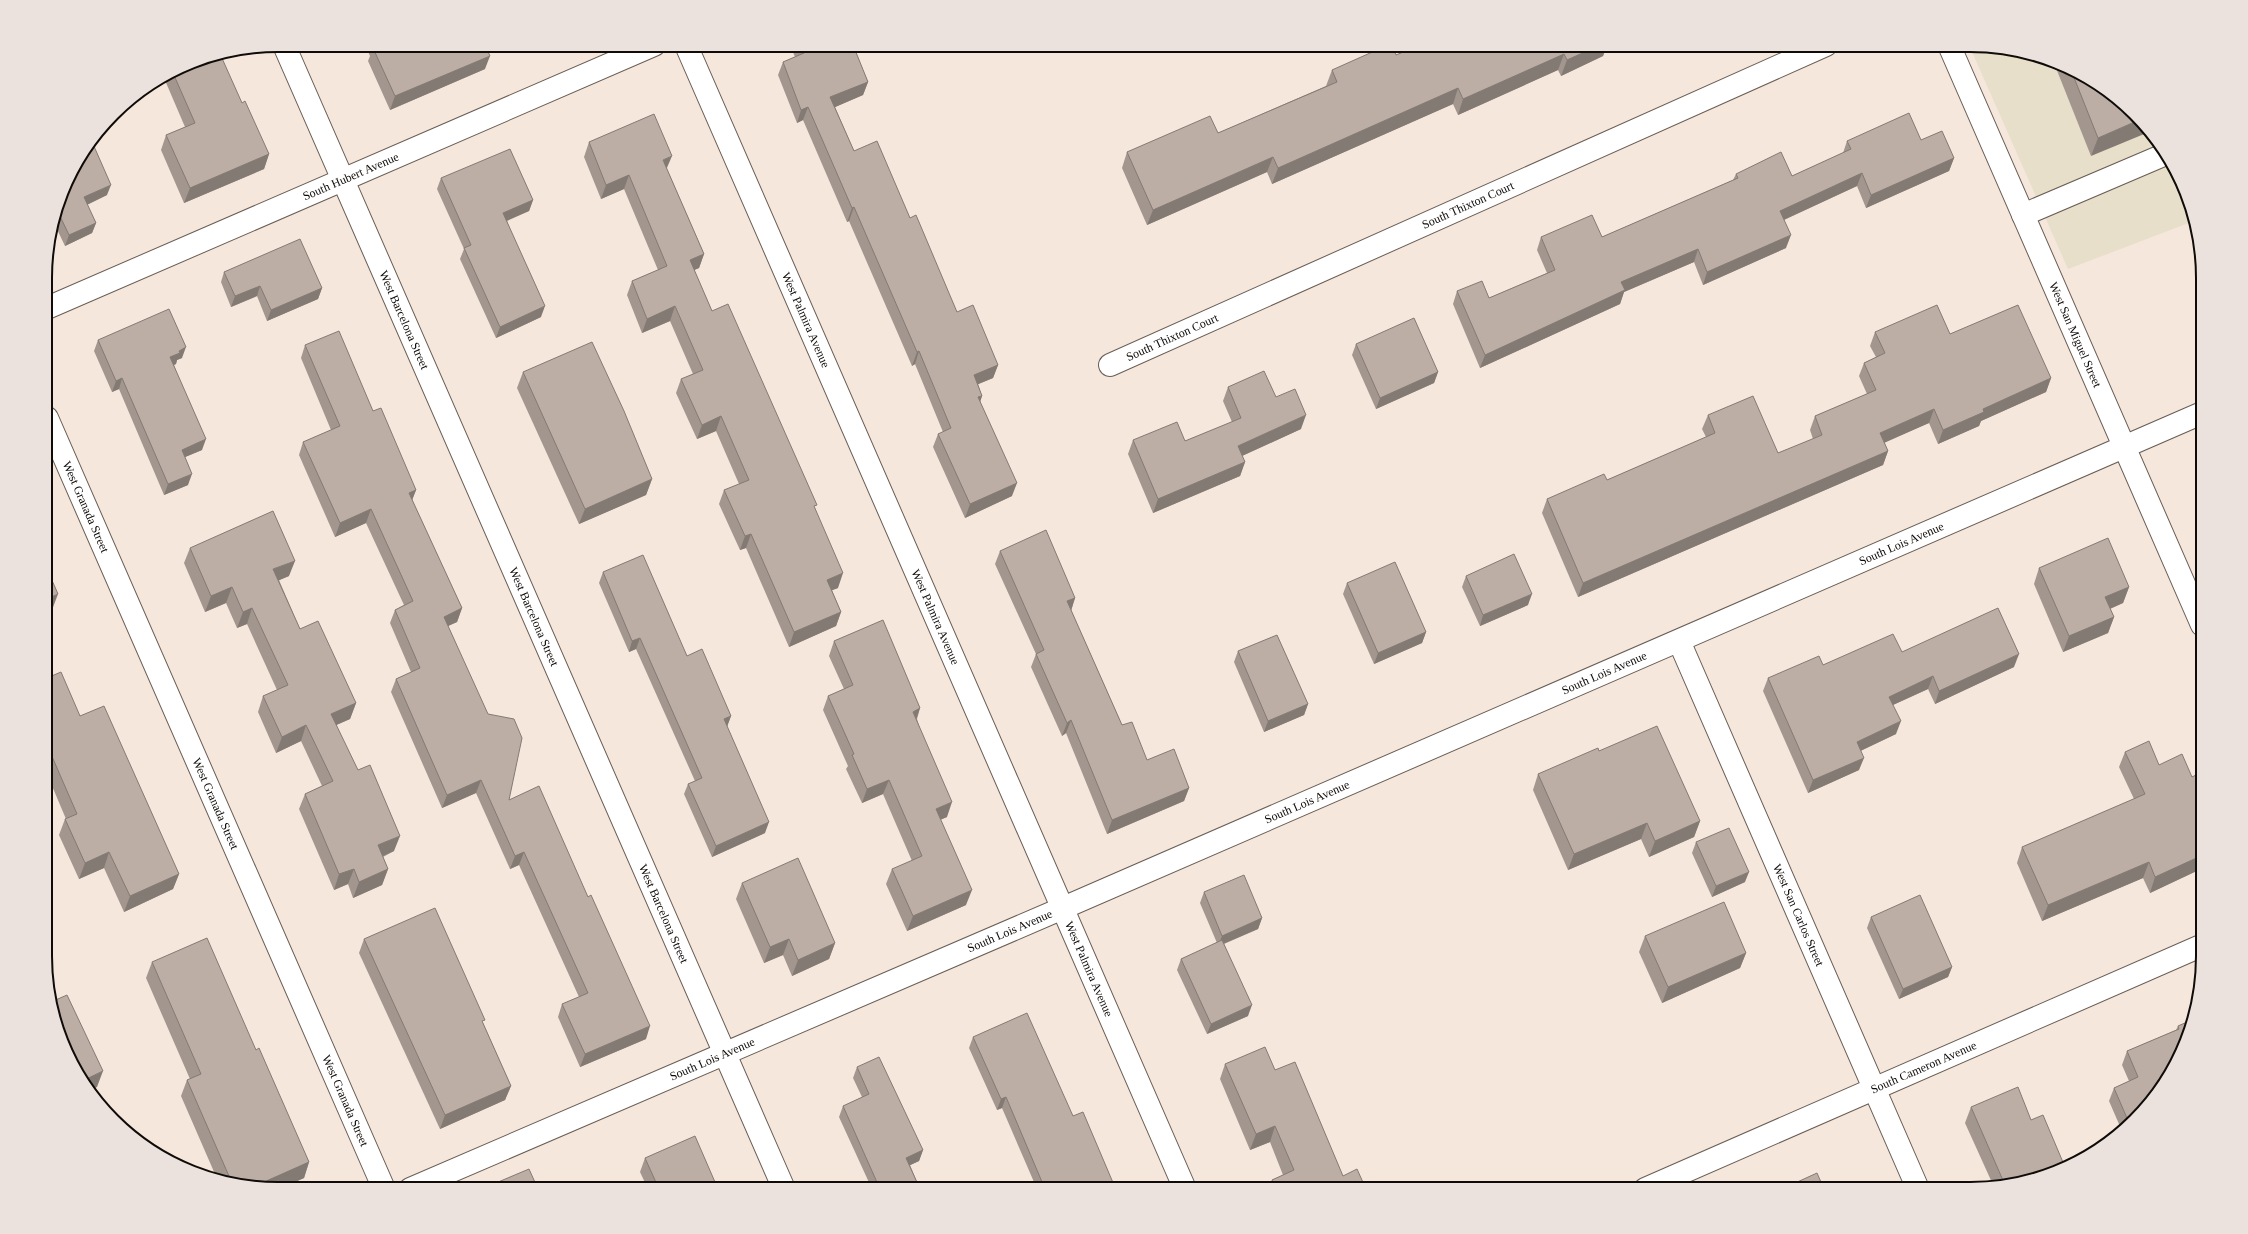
<svg xmlns="http://www.w3.org/2000/svg" width="2248" height="1234" font-family="Georgia,serif">
  <rect width="100%" height="100%" fill="#f5e7dc"/>
  <path fill="#e8dfca" d="M1969 45 2031 53 2086 76 2124 103 2164 149 2191 203 2194 221 2068 269Z"/>
  <g fill="none" stroke-linecap="round" stroke-linejoin="round">
    <defs>
      <g id="minor">
        <path id="s1" d="M284 45 784 1189"/>
        <path id="s2" d="M686 45 1185 1189"/>
        <path id="s3" d="M1949 45 2202 625"/>
        <path d="M2023 215 2166 154"/>
        <path id="s4" d="M47 308 654 45"/>
        <path id="s5" d="M1110 365 1826 45"/>
        <path id="s6" d="M47 418 384 1189"/>
        <path id="s7" d="M1679 641 1918 1189"/>
        <path id="s8" d="M410 1189 1063 908 2202 413"/>
        <path id="s9" d="M1645 1189 2203 945"/>
      </g>
    </defs>
    <use href="#minor" stroke="#695d54" stroke-width="24"/>
    <use href="#minor" stroke="#fff" stroke-width="22"/>
  </g>
  <g fill="#a2968e">
    <path d="M365 45H485V69L390 110 368 61 370 56Z"/>
    <path d="M790 45H853L868 82 863 95 835 107 854 151 910 218 957 312 998 365 993 378 978 384 982 396 980 401 1012 496 965 518 933 447 938 434 943 432 915 364 912 366 849 221 847 222 803 120 797 123 778 75 783 62 795 57Z"/>
    <path d="M1420 45H1607L1603 56 1561 76 1558 70 1458 115 1453 104 1272 184 1267 172 1147 225 1122 168 1127 152 1218 133 1326 86 1332 70 1396 55Z"/>
    <path d="M189 63 242 103 269 154 264 169 184 203 161 150 166 135 185 127 164 78Z"/>
    <path d="M2054 63 2086 76 2124 103 2091 156Z"/>
    <path d="M1921 140 1954 158 1949 171 1866 208 1857 186 1784 220 1786 248 1703 285 1694 262 1624 292 1620 304 1480 368 1453 304 1457 291 1489 298 1547 273 1537 250 1541 237H1602L1733 180 1736 174 1792 176 1843 153 1847 141Z"/>
    <path d="M589 142 667 169 704 254 699 268 694 270 712 311 815 509 838 588 832 590 841 612 836 626 789 647 746 548 740 550 719 504 724 490 739 484 716 431 697 439 676 393 681 379 693 374 670 321 642 333 627 295 632 281 658 270 624 189 601 199 584 157Z"/>
    <path d="M69 175 107 195 87 205 96 223 92 233 65 246 54 223Z"/>
    <path d="M441 178 533 200 529 211 507 221 541 317 496 338 460 259 464 249 437 189Z"/>
    <path d="M224 272 322 288 318 299 267 321 257 296 231 307 221 282Z"/>
    <path d="M1875 332 1950 334 2051 378 2046 392 1981 421 1979 426 1938 444 1929 423 1884 442 1888 451 1883 465 1578 597 1542 513 1547 499 1607 480 1706 437 1702 429 1708 415 1778 453 1813 439 1810 430 1815 416 1867 394 1859 376 1864 363 1876 357 1870 346Z"/>
    <path d="M98 340 182 358 177 360 176 364 174 365 202 450 185 457 188 485 164 495 119 389 112 392 94 351Z"/>
    <path d="M1356 344 1438 372 1434 383 1376 409 1352 355Z"/>
    <path d="M305 345 373 411 416 490 412 500 462 608 457 622 448 626 509 800 646 1039 580 1067 558 1017 562 1004 579 997 519 865 510 869 476 793 442 808 391 692 396 679 411 672 390 623 395 610 404 605 366 523 335 537 299 455 303 442 331 430 301 358Z"/>
    <path d="M523 372 652 479 646 495 579 524 517 388Z"/>
    <path d="M1228 387 1276 397 1301 429 1242 456 1245 462 1240 476 1153 513 1128 454 1133 440 1185 441 1232 422 1223 401Z"/>
    <path d="M190 548 289 576 279 580 300 629 356 703 350 719 336 725 394 851 383 857 388 869 382 885 353 898 348 884 334 890 299 809 305 794 322 786 301 741 276 753 258 712 263 696 277 690 247 624 237 628 226 603 205 612 184 563Z"/>
    <path d="M1000 551 1075 598 1071 610 1122 725 1147 760 1189 788 1184 801 1107 834 1066 733 1062 736 1031 667 1036 654 995 564Z"/>
    <path d="M2039 568 2129 587 2123 603 2110 609 2114 617 2108 633 2063 652 2034 584Z"/>
    <path d="M603 572 687 656 731 716 727 726 765 833 712 857 684 794 688 784 695 781 636 649 629 652 599 583Z"/>
    <path d="M1466 576 1528 605 1480 626 1462 587Z"/>
    <path d="M1347 583 1426 632 1422 643 1374 664 1343 594Z"/>
    <path d="M834 641 920 708 917 719 947 817 940 820 966 905 907 931 886 884 892 869 912 861 883 794 862 803 846 769 848 766 823 710 828 696 844 689 829 656Z"/>
    <path d="M1238 651 1308 704 1304 715 1264 732 1234 662Z"/>
    <path d="M1902 652 2014 667 1935 704 1928 689 1893 705 1896 734 1860 751 1859 770 1808 793 1763 691 1768 678 1823 665Z"/>
    <path d="M47 678 80 716 179 874 173 889 124 912 104 868 79 879 59 835 65 819H66L47 774Z"/>
    <path d="M1599 751 1700 821 1694 837 1649 857 1641 839 1568 870 1533 790 1538 774Z"/>
    <path d="M2125 752 2192 777 2202 772 2203 868 2150 893 2143 878 2042 921 2017 863 2022 847 2134 799 2119 767Z"/>
    <path d="M1696 842 1745 882 1712 897 1692 853Z"/>
    <path d="M742 883 835 943 829 959 792 976 783 955 764 963 736 899Z"/>
    <path d="M1204 892 1262 918 1258 929 1224 944 1248 1016 1207 1034 1177 970 1181 959 1217 943 1200 903Z"/>
    <path d="M1871 917 1952 967 1948 977 1899 999 1867 928Z"/>
    <path d="M1645 936 1746 953 1740 968 1662 1003 1639 952Z"/>
    <path d="M364 939 483 1023 511 1086 505 1100 440 1129 359 953Z"/>
    <path d="M152 962 256 1050 309 1162 304 1178 279 1189 218 1181 181 1096 187 1080 190 1079 146 978Z"/>
    <path d="M2194 1019 2135 1121 2122 1131 2109 1101 2114 1088 2129 1081 2122 1065 2127 1051 2176 1030 2178 1026Z"/>
    <path d="M973 1037 1073 1116 1114 1185 1113 1189H1037L1002 1108 997 1110 969 1048Z"/>
    <path d="M1225 1064 1275 1070 1343 1176 1366 1189H1269L1272 1180 1283 1175 1270 1142 1250 1150 1220 1079Z"/>
    <path d="M857 1067 923 1150 919 1161 910 1165 920 1189H872L839 1117 843 1106 862 1097 853 1078Z"/>
    <path d="M1971 1107 2031 1181 1994 1187 1965 1123Z"/>
    <path d="M645 1158 718 1189H648L640 1172Z"/>
  </g>
  <g fill="#847a74">
    <path d="M955 45H961L954 48Z"/>
    <path d="M1600 45H1607L1603 56 1561 76 1567 60Z"/>
    <path d="M1564 54 1558 70 1458 115 1463 99Z"/>
    <path d="M490 56 485 69 390 110 395 96Z"/>
    <path d="M868 82 863 95 826 111 830 97Z"/>
    <path d="M1458 88 1453 104 1272 184 1278 168Z"/>
    <path d="M808 107 803 120 797 123 801 110Z"/>
    <path d="M2139 120 2149 132 2091 156 2098 138Z"/>
    <path d="M269 154 264 169 184 203 190 188Z"/>
    <path d="M672 156 666 170 663 160Z"/>
    <path d="M1273 157 1267 172 1147 225 1153 210Z"/>
    <path d="M1954 158 1949 171 1866 208 1871 195Z"/>
    <path d="M1862 173 1857 186 1775 224 1780 211Z"/>
    <path d="M629 175 624 189 601 199 606 185Z"/>
    <path d="M111 185 107 195 80 208 84 197Z"/>
    <path d="M533 200 529 211 499 224 503 213Z"/>
    <path d="M854 207 849 221 847 222 852 208Z"/>
    <path d="M96 223 92 233 65 246 69 235Z"/>
    <path d="M1791 235 1786 248 1703 285 1707 272Z"/>
    <path d="M1698 249 1694 262 1624 292 1620 304 1480 368 1485 355 1621 282Z"/>
    <path d="M704 254 699 268 685 274 690 260Z"/>
    <path d="M260 286 257 296 231 307 235 296Z"/>
    <path d="M322 288 318 299 267 321 271 310Z"/>
    <path d="M545 306 541 317 496 338 500 327Z"/>
    <path d="M675 306 670 321 642 333 647 319Z"/>
    <path d="M186 347 182 358 177 360 176 364 166 368 170 357 179 351Z"/>
    <path d="M919 351 915 364 912 366 917 352Z"/>
    <path d="M998 365 993 378 969 388 974 375Z"/>
    <path d="M1438 372 1434 383 1376 409 1380 398Z"/>
    <path d="M122 378 119 389 112 392 116 381Z"/>
    <path d="M2051 378 2046 392 1981 421 1979 426 1938 444 1943 430 1983 409Z"/>
    <path d="M982 396 978 409V397Z"/>
    <path d="M1934 409 1929 423 1875 447 1880 433Z"/>
    <path d="M1306 415 1301 429 1233 460 1238 446Z"/>
    <path d="M721 416 716 431 697 439 702 425Z"/>
    <path d="M206 439 202 450 178 460 182 450Z"/>
    <path d="M1888 451 1883 465 1578 597 1583 583Z"/>
    <path d="M1245 462 1240 476 1153 513 1158 499Z"/>
    <path d="M192 474 188 485 164 495 168 484Z"/>
    <path d="M652 479 646 495 579 524 585 509Z"/>
    <path d="M1017 483 1012 496 965 518 970 504Z"/>
    <path d="M416 490 411 503 409 493Z"/>
    <path d="M371 509 366 523 335 537 340 523Z"/>
    <path d="M751 534 746 548 740 550 745 536Z"/>
    <path d="M295 561 289 576 268 585 273 569Z"/>
    <path d="M843 573 838 588 822 594 827 580Z"/>
    <path d="M232 587 226 603 205 612 211 596Z"/>
    <path d="M2129 587 2123 603 2100 613 2105 597Z"/>
    <path d="M58 594 52 610 47 612V599Z"/>
    <path d="M1532 594 1528 605 1480 626 1483 615Z"/>
    <path d="M1075 598 1071 611 1067 601Z"/>
    <path d="M252 608 247 624 237 628 243 612Z"/>
    <path d="M462 608 457 622 439 630 444 617Z"/>
    <path d="M841 612 836 626 789 647 794 632Z"/>
    <path d="M2114 617 2108 633 2063 652 2069 636Z"/>
    <path d="M1426 632 1422 643 1374 664 1378 653Z"/>
    <path d="M640 638 636 649 629 652 632 641Z"/>
    <path d="M2019 654 2014 667 1935 704 1939 691Z"/>
    <path d="M1933 676 1928 689 1884 709 1889 697Z"/>
    <path d="M356 703 350 719 325 730 331 714Z"/>
    <path d="M1308 704 1304 715 1264 732 1268 721Z"/>
    <path d="M920 708 915 723 913 712Z"/>
    <path d="M731 716 727 727 724 719Z"/>
    <path d="M1071 720 1066 733 1062 736 1067 723Z"/>
    <path d="M1901 721 1896 734 1852 755 1857 742Z"/>
    <path d="M306 725 301 741 276 753 282 737Z"/>
    <path d="M1864 758 1859 770 1808 793 1813 780Z"/>
    <path d="M481 780 476 793 442 808 447 795Z"/>
    <path d="M889 780 883 794 862 803 867 789Z"/>
    <path d="M1189 788 1184 801 1107 834 1112 820Z"/>
    <path d="M952 802 947 817 930 824 936 809Z"/>
    <path d="M1700 821 1694 837 1649 857 1655 841Z"/>
    <path d="M769 822 765 833 712 857 716 846Z"/>
    <path d="M1647 823 1641 839 1568 870 1574 854Z"/>
    <path d="M400 836 394 851 372 861 378 845Z"/>
    <path d="M109 852 104 868 79 879 85 863Z"/>
    <path d="M524 852 519 865 510 869 515 856Z"/>
    <path d="M2203 855V868L2150 893 2155 877Z"/>
    <path d="M2149 862 2143 878 2042 921 2048 905Z"/>
    <path d="M354 869 348 884 334 890 339 874Z"/>
    <path d="M388 869 382 885 353 898 359 882Z"/>
    <path d="M1749 872 1745 882 1712 897 1716 886Z"/>
    <path d="M179 874 173 889 124 912 130 896Z"/>
    <path d="M972 890 966 905 907 931 913 916Z"/>
    <path d="M1262 918 1258 929 1218 946 1222 936Z"/>
    <path d="M789 939 783 955 764 963 770 947Z"/>
    <path d="M835 943 829 959 792 976 798 960Z"/>
    <path d="M1746 953 1740 968 1662 1003 1668 987Z"/>
    <path d="M1952 967 1948 977 1899 999 1903 989Z"/>
    <path d="M1252 1005 1248 1016 1207 1034 1211 1024Z"/>
    <path d="M650 1026 646 1039 580 1067 585 1054Z"/>
    <path d="M103 1071 97 1087 89 1091 84 1086 82 1081Z"/>
    <path d="M511 1086 505 1100 440 1129 445 1115Z"/>
    <path d="M1006 1097 1002 1108 997 1110 1001 1099Z"/>
    <path d="M1275 1126 1270 1142 1250 1150 1256 1134Z"/>
    <path d="M923 1150 919 1161 902 1169 906 1158Z"/>
    <path d="M309 1162 304 1178 279 1189 255 1186Z"/>
    <path d="M1114 1185 1113 1189H1106Z"/>
  </g>
  <g fill="#bcaea5" stroke="#847a74">
    <path d="M375 45H485L490 56 395 96 373 48 376 46Z"/>
    <path d="M800 45H853L868 82 830 97 854 151 877 141 910 218 916 215 957 312 973 305 998 365 974 375 982 396 978 397 1017 483 970 504 938 434 951 428 919 351 917 352 854 207 852 208 808 107 801 110 783 62 804 53Z"/>
    <path d="M1388 45H1392L1396 55 1420 45H1600L1567 60 1564 54 1463 99 1458 88 1278 168 1273 157 1153 210 1127 152 1210 116 1218 133 1337 82 1332 70Z"/>
    <path d="M221 56 242 103 245 101 269 154 190 188 166 135 195 123 173 73 189 63Z"/>
    <path d="M2071 70 2086 76 2124 103 2139 120 2098 138Z"/>
    <path d="M1909 113 1921 140 1942 131 1954 158 1871 195 1862 173 1780 211 1791 235 1707 272 1698 249 1621 282 1625 290 1485 355 1457 291 1482 281 1489 298 1555 270 1541 237 1592 215 1602 237 1738 178 1736 174 1781 152 1792 176 1851 149 1847 141Z"/>
    <path d="M654 114 672 156 663 160 704 254 690 260 712 311 728 304 817 505 814 506 843 573 827 580 841 612 794 632 751 534 745 536 724 490 749 480 721 416 702 425 681 379 703 370 675 306 647 319 632 281 667 266 629 175 606 185 589 142Z"/>
    <path d="M93 144 111 185 84 197 96 223 69 235 58 212 69 175Z"/>
    <path d="M510 149 533 200 503 213 545 306 500 327 464 248 471 245 441 178Z"/>
    <path d="M300 239 322 288 271 310 260 286 235 296 224 272Z"/>
    <path d="M1937 305 1950 334 2018 305 2051 378 1983 409 1984 412 1943 430 1934 409 1880 433 1888 451 1583 583 1547 499 1604 474 1607 480 1715 433 1708 415 1753 396 1778 453 1822 435 1815 416 1876 390 1864 363 1885 353 1875 332Z"/>
    <path d="M169 309 186 347 179 351 180 353 170 357 206 439 182 450 192 474 168 484 122 378 116 381 98 340Z"/>
    <path d="M1414 318 1438 372 1380 398 1356 344Z"/>
    <path d="M339 331 373 411 381 408 416 490 409 493 462 608 444 617 488 714 514 719 522 738 509 800 539 786 588 897 591 895 650 1026 585 1054 562 1004 588 993 524 852 515 856 481 780 447 795 396 679 420 668 395 610 413 601 371 509 340 523 303 442 340 426 305 345Z"/>
    <path d="M592 342 624 411 652 479 585 509 523 372Z"/>
    <path d="M1264 371 1276 397 1295 389 1306 415 1238 446 1245 462 1158 499 1133 440 1177 422 1185 441 1241 418 1228 387Z"/>
    <path d="M273 511 295 561 273 569 300 629 318 621 356 703 331 714 358 770 370 765 400 836 378 845 388 869 359 882 354 869 339 874 305 794 333 781 306 725 282 737 263 696 288 685 252 608 243 612 232 587 211 596 190 548Z"/>
    <path d="M1046 530 1075 598 1067 601 1122 725 1132 722 1147 760 1174 749 1189 788 1112 820 1071 720 1067 723 1036 654 1044 650 1000 551Z"/>
    <path d="M2108 538 2129 587 2105 597 2114 617 2069 636 2039 568Z"/>
    <path d="M1514 554 1532 594 1483 615 1466 576Z"/>
    <path d="M643 555 687 656 702 649 731 716 724 719 769 822 716 846 688 784 702 778 640 638 632 641 603 572Z"/>
    <path d="M1395 562 1426 632 1378 653 1347 583Z"/>
    <path d="M47 569 58 594 47 599Z"/>
    <path d="M1998 608 2019 654 1939 691 1933 676 1889 697 1901 721 1857 742 1864 758 1813 780 1768 678 1819 656 1823 665 1893 634 1902 652Z"/>
    <path d="M883 620 920 708 913 712 952 802 936 809 972 890 913 916 892 869 922 856 889 780 867 789 852 755 854 754 828 696 853 685 834 641Z"/>
    <path d="M1277 635 1308 704 1268 721 1238 651Z"/>
    <path d="M61 672 80 716 104 706 179 874 130 896 109 852 85 863 65 819 77 814 47 745V678Z"/>
    <path d="M1657 726 1700 821 1655 841 1647 823 1574 854 1538 774 1598 748 1599 751Z"/>
    <path d="M2149 741 2159 765 2182 754 2192 777 2202 772 2203 855 2155 877 2149 862 2048 905 2022 847 2145 794 2125 752Z"/>
    <path d="M1729 828 1749 872 1716 886 1696 842Z"/>
    <path d="M798 858 835 943 798 960 789 939 770 947 742 883Z"/>
    <path d="M1244 875 1262 918 1222 936 1204 892Z"/>
    <path d="M1920 895 1952 967 1903 989 1871 917Z"/>
    <path d="M1724 902 1746 953 1668 987 1645 936Z"/>
    <path d="M435 908 485 1020 482 1021 511 1086 445 1115 364 939Z"/>
    <path d="M207 938 256 1050 259 1048 309 1162 255 1186 232 1183 187 1080 201 1074 152 962Z"/>
    <path d="M1222 940 1252 1005 1211 1024 1181 959Z"/>
    <path d="M67 995 103 1071 82 1081 63 1045 51 1002Z"/>
    <path d="M1027 1013 1073 1116 1083 1112 1114 1185 1106 1189H1045L1006 1097 1001 1099 973 1037Z"/>
    <path d="M2194 1019 2172 1072 2135 1121 2130 1125 2114 1088 2138 1077 2127 1051 2179 1029 2178 1026Z"/>
    <path d="M1265 1047 1275 1070 1295 1062 1343 1176 1357 1169 1366 1189H1276L1272 1180 1294 1170 1275 1126 1256 1134 1225 1064Z"/>
    <path d="M879 1057 923 1150 906 1158 920 1189H880L843 1106 869 1094 857 1067Z"/>
    <path d="M2018 1087 2031 1120 2043 1115 2065 1167 2031 1181 2005 1185 1971 1107Z"/>
    <path d="M695 1136 718 1189H659L645 1158Z"/>
    <path d="M529 1169 538 1189H485L484 1188Z"/>
    <path d="M1817 1173 1824 1189H1782Z"/>
  </g>
  <g text-anchor="middle" dominant-baseline="central" stroke-width="3.5" stroke-linejoin="round" paint-order="stroke">
    <g font-size="12" fill="#0f0b08" stroke="#fef5ef">
      <text stroke="none"><textPath href="#s4" startOffset="331">South Hubert Avenue</textPath></text>
      <text stroke="none"><textPath href="#s5" startOffset="392">South Thixton Court</textPath></text>
      <text stroke="none"><textPath href="#s1" startOffset="300">West Barcelona Street</textPath></text>
      <text stroke="none"><textPath href="#s2" startOffset="300">West Palmira Avenue</textPath></text>
      <text stroke="none"><textPath href="#s3" startOffset="316">West San Miguel Street</textPath></text>
      <text stroke="none"><textPath href="#s5" startOffset="68">South Thixton Court</textPath></text>
      <text stroke="none"><textPath href="#s6" startOffset="97">West Granada Street</textPath></text>
      <text stroke="none"><textPath href="#s8" startOffset="1625">South Lois Avenue</textPath></text>
      <text stroke="none"><textPath href="#s1" startOffset="624">West Barcelona Street</textPath></text>
      <text stroke="none"><textPath href="#s2" startOffset="624">West Palmira Avenue</textPath></text>
      <text stroke="none"><textPath href="#s8" startOffset="1301">South Lois Avenue</textPath></text>
      <text stroke="none"><textPath href="#s8" startOffset="977">South Lois Avenue</textPath></text>
      <text stroke="none"><textPath href="#s6" startOffset="421">West Granada Street</textPath></text>
      <text stroke="none"><textPath href="#s1" startOffset="948">West Barcelona Street</textPath></text>
      <text stroke="none"><textPath href="#s7" startOffset="299">West San Carlos Street</textPath></text>
      <text stroke="none"><textPath href="#s8" startOffset="653">South Lois Avenue</textPath></text>
      <text stroke="none"><textPath href="#s2" startOffset="1008">West Palmira Avenue</textPath></text>
      <text stroke="none"><textPath href="#s8" startOffset="329">South Lois Avenue</textPath></text>
      <text stroke="none"><textPath href="#s9" startOffset="304">South Cameron Avenue</textPath></text>
      <text stroke="none"><textPath href="#s6" startOffset="745">West Granada Street</textPath></text>
    </g>
  </g>
  <path d="M0 0H2248V1234H0ZM278 52H1970A226 226 0 0 1 2196 278V956A226 226 0 0 1 1970 1182H278A226 226 0 0 1 52 956V278A226 226 0 0 1 278 52Z" fill="#ebe2dd" fill-rule="evenodd"/>
  <path fill="none" stroke="#0f0b08" stroke-width="2" d="M278 52H1970A226 226 0 0 1 2196 278V956A226 226 0 0 1 1970 1182H278A226 226 0 0 1 52 956V278A226 226 0 0 1 278 52Z"/>
</svg>
